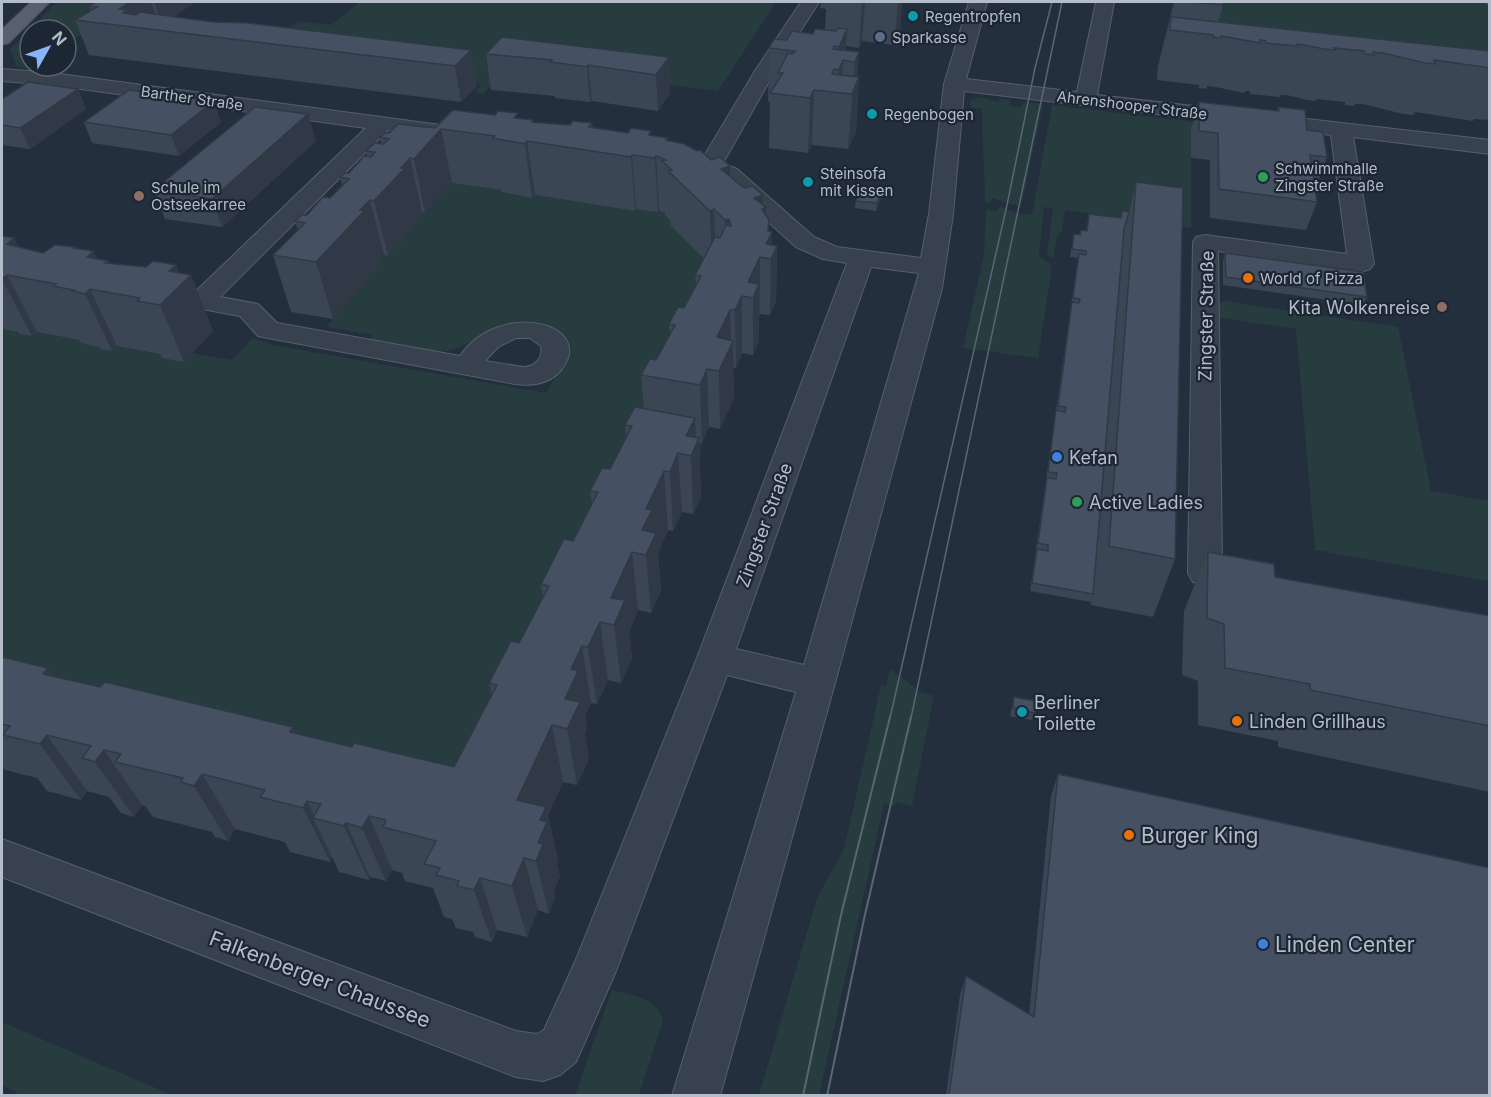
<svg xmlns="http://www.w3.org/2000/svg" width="1491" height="1097" font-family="Inter,sans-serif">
  <rect width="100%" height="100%" fill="#242f3e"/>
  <g fill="#263c3f">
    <path d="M57 2H133L81 34 66 47V30H30V66H54L51 70 37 72 16 66 10 49Z"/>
    <path d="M360 2H776L718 91 538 69 505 71 483 94 475 92 480 87 478 82 284 57 281 35 299 21 331 25Z"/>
    <path d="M1209 2H1485L1489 5V105L1172 44Z"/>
    <path d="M982 97 998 102 1000 99 1010 100 1009 106 1022 107 1023 102 1043 104 1021 207 992 198 990 203H985L982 109 970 107 971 100Z"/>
    <path d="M1052 105 1229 126 1191 129V228L1065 210 1062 232 1058 234 1053 258 1047 255 1053 208 1044 207 1039 256 1051 264V273L1038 358 963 348 984 255 986 210 998 211 999 206 1020 214 1032 215Z"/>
    <path d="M452 183 504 190 532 197 535 195 634 211 636 209 664 211 675 225 671 226 711 266 646 434 702 443 697 476 472 822 2 667V326L32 336 37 332 84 341 112 351 117 346 164 355 192 353 232 360 253 338 273 345 546 393 571 349C563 315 516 322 492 332 474 338 460 350 441 352 422 354 387 344 368 341L372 335 326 327 378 267 375 266 384 255 388 256 416 223 413 222 422 212 426 213Z"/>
    <path d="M1224 301 1398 327 1431 491 1489 501V581L1315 550 1296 329 1216 317V304Z"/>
    <path d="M890 669 922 693 934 696 912 806 896 802 895 806 884 804 819 1095H759L817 898 844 849 881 685 886 686Z"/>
    <path d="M612 990C633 996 656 997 663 1021L639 1095H575Z"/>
    <path d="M2 1022 172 1095H21L2 1085Z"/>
  </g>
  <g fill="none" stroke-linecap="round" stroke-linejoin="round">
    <defs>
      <g id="minor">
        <path d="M801 2H819L775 71 723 163 737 169 814 237 837 247 921 258 929 214 944 84 969 2H987L966 79 1077 92 1096 2H1114L1097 95 1490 140V154L1353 137 1374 264 1370 269 1361 272 1218 251 1222 564 1249 570 1254 579 1249 588C1231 593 1211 587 1193 582L1188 573 1193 242 1196 237 1205 235 1347 254 1331 135 964 91 953 214 942 288 835 683 720 1096H672L796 692 727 675 616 971 576 1062 560 1075 543 1081 516 1077 2 877V839L516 1031 537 1034 544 1030 575 962 697 658 847 263 823 259 796 247 721 179 705 172 679 168 676 163 679 158 687 156 703 158 755 71ZM871 267 919 273 804 665 736 649Z"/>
        <path d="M2 69 52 73 448 126 451 131 448 136 440 138 388 130 220 297 258 304 277 323 460 356C500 298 598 324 561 370 550 384 531 386 515 384L268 338 258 336 240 316 148 299 144 293 148 287 157 285 195 292 366 128 52 85 2 81ZM516 338H530L541 346C543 358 536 367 523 367L485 361 498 347Z"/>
      </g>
      <path id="major" d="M31 2H50L9 43 2 45V29Z"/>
    </defs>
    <use href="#minor" stroke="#565f6c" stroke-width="2"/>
    <use href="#major" stroke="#414a57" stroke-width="2"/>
    <use href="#minor" fill="#38414e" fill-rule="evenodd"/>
    <use href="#major" fill="#56606e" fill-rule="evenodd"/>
    <g stroke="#5a6575" stroke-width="1.5">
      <path d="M890 718 1007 205 1035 68 1052 2"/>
      <path d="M911 718 1062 2"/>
    </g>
    <g stroke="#5a6575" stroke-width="2">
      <path d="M803 1096 841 915 890 717"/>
      <path d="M827 1096 864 919 911 717"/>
    </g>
  </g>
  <g fill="#3b4654">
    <path d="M96 2H195L173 17 213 22 471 50 477 86 461 102 89 55 75 20 91 10 89 6Z"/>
    <path d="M821 2H902L900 32 894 45 862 41 859 48 846 46V50L859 52 857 77H859L856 132 848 149 812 145 808 153 769 148 770 102H768L769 48 787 40 825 30 826 9 820 8Z"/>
    <path d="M1174 2H1223V5L1218 22 1490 51V120L1474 119 1473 121 1415 112 1413 115 1403 114 1363 104H1355L1354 106 1345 105V102L1317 99 1316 101 1306 100 1287 95H1281L1280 97 1250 94V91H1245L1244 93 1216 87 1207 86V89L1199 88V85L1157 80 1158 66Z"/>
    <path d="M1485 2H1490V5H1486Z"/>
    <path d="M486 54 669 57 670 93 658 111 592 101 590 102 555 98V96L491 90Z"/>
    <path d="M78 89 86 109 30 149 2 145V99Z"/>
    <path d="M1199 102 1277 111 1278 107 1307 130 1327 157 1317 185 1314 184 1317 202 1306 230 1210 218V160L1191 158V129Z"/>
    <path d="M519 118 533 122 570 125 592 123 593 128 652 136 668 140 711 160 730 166V177L744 188 763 195V205L766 207V215L772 245 777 246 776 302 770 315 760 314 759 315V341L753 355 742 353 736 368 733 367 734 398 720 429 709 427 702 443H699L701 497 693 514 682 512 673 531 668 530 658 553 661 591 651 613 638 610 629 632 632 658 621 683 608 680 597 704 591 703 585 716 587 728 585 733 589 759 577 785 563 782 548 815 558 861 557 864 560 876 554 890 555 897 549 914 538 910 527 937 497 930 492 942 475 937 473 932 456 928 452 919 444 917 433 888 405 881 402 873 392 870 386 881 370 877 369 880 339 872 332 857 330 862 290 852 285 842 235 829 228 841 215 837 212 832 153 817 145 806 142 805 134 817 121 813 109 797 87 791 81 800 47 791 37 778 2 769V657L48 668 53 676 100 687 293 727 296 734 352 747 454 767 492 695 489 683 519 643 543 597 541 584 573 541 592 504 590 491 610 469 626 437 625 425 644 409 641 375 656 360 670 334 669 324 684 308 696 285 695 275 704 259 671 226 670 220 665 215V213L659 210 658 212 636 209 635 211 535 195 532 198 502 192V190L452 183 425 213 422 212 416 219 417 223 388 256 384 255 377 263 378 267 333 319 291 312 273 255 298 230 295 221 307 215 330 198 342 185 340 177 349 173 367 156 366 151 381 144 380 137 389 133Z"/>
    <path d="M84 122H221L179 156 92 143Z"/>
    <path d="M316 141 222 227 165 219 154 190Z"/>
    <path d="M1136 182 1175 559 1153 617 1091 605V601V602L1030 591 1078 258 1070 257 1074 234 1080 235 1086 231 1089 214 1120 218 1122 211 1129 212Z"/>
    <path d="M881 198 876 211 855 208 856 201Z"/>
    <path d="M2 236 14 238 18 247 43 253 76 247V249L98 259 108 261 110 264 146 267 176 265 179 273 191 275 213 331 184 362 162 358 160 354 117 346 112 351 100 349 99 347 81 343 79 340 37 332 32 336 19 334 18 332 2 329Z"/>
    <path d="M1225 253 1367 297 1363 305 1223 285V261Z"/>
    <path d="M1208 552 1275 577 1490 616V792L1278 747V741L1198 725V681L1182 675 1184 611Z"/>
    <path d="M1014 697 1035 713 1032 720 1010 716Z"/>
    <path d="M1058 774 1490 1095H946L960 995 966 976 1029 1014 1051 796Z"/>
  </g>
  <g fill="#303945">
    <path d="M130 2H151L159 24 126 26 119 9Z"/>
    <path d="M154 2H195L162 24Z"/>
    <path d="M862 2H865L862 41 859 48Z"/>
    <path d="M898 2H902L900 32 894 45Z"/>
    <path d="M847 29 845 61 843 60 841 93 838 92 839 47Z"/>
    <path d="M471 50 477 86 461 102 455 66Z"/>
    <path d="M859 52 857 82 859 77 856 132 848 149 855 62Z"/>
    <path d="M669 57 670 93 658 111 656 75Z"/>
    <path d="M588 65 592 101 590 102 587 67Z"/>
    <path d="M78 89 86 109 30 149 20 128Z"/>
    <path d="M814 90 812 145 808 153 810 98Z"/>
    <path d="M214 101 221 122 179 156 171 135Z"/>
    <path d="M308 114 316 141 222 227 212 199Z"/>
    <path d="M441 129 452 183 425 213 414 159Z"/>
    <path d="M527 141 535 195 532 198 525 144Z"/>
    <path d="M632 155 636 209 635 211 631 157Z"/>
    <path d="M656 156 659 210 658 212 655 158Z"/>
    <path d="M410 158 422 212 416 219 417 223 388 256 374 201Z"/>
    <path d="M730 166V274L726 275 725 220 721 169Z"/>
    <path d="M882 190 881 198 876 211 877 203Z"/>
    <path d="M763 195V209L766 207 765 258 754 198Z"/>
    <path d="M370 200 384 255 377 263 378 267 333 319 316 262 360 210Z"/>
    <path d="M714 209 716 265 712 266 710 211Z"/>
    <path d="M769 220V238L772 232V257L777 246 776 302 770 315 771 259 766 244Z"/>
    <path d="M14 238 35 280 7 244Z"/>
    <path d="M94 251 113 293 87 257Z"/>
    <path d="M760 257 759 341 753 355V298L748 282Z"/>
    <path d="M176 265 183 282 191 275 213 331 184 362 160 305 169 271Z"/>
    <path d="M7 275 37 332 32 336 2 279Z"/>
    <path d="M90 289 117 346 112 351 85 294Z"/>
    <path d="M742 296V353L736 368 735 310Z"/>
    <path d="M730 310 731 346 733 341 734 398 720 429 719 371 717 337Z"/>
    <path d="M707 369 709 427 702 443 700 385Z"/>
    <path d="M695 418 696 445 699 438 701 497 693 514 691 456 686 436Z"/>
    <path d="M678 453 682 512 673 531 670 472Z"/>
    <path d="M664 471 668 530 658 553 661 591 651 613 646 555 642 530 646 509Z"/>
    <path d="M632 552 638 610 629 632 632 658 621 683 611 598Z"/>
    <path d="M600 622 608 680 597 704 588 647Z"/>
    <path d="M582 646 591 703 585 716 587 728 585 733 589 759 577 785 567 729 565 699 571 669Z"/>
    <path d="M48 668 87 725 43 674Z"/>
    <path d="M552 725 563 782 548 815 558 861 557 864 560 876 554 890 555 897 549 914 536 861 517 800Z"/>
    <path d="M293 727 319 783 290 732Z"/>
    <path d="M47 735 87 791 81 800 40 744Z"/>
    <path d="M104 750 142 805 134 817 95 762Z"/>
    <path d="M202 774 235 829 228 841 194 786Z"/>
    <path d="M307 801 316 819 313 818 332 857 330 862 303 808Z"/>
    <path d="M369 816 392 870 386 881 362 828Z"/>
    <path d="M346 823 370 877 369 880 344 826Z"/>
    <path d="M524 858 538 910 527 937 512 886Z"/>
    <path d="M480 878 497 930 492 942 474 890Z"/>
  </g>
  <g fill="#455162" stroke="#303945" stroke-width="1.5">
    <path d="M96 2H130L119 9 127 10 123 13 136 15 140 12 213 22 248 23 471 50 455 66 75 20 97 7 89 6Z"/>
    <path d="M1191 2H1223V5Z"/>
    <path d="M1171 17 1490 51V68L1434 60 1435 64 1425 63 1383 53 1373 52 1374 55 1365 54 1364 51 1334 48 1335 50 1324 49 1304 45 1297 44V46L1266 43V41L1260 40V43L1221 36V38L1213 37V35L1170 30Z"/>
    <path d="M838 28 847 29 839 47 834 46 833 49 859 52 855 62 843 60 839 70 834 69 832 74 859 77 852 94 814 90 810 98 770 93 783 73H778L788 53 793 54 795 51 769 48 774 39 787 40 792 31 813 34 815 29 836 31Z"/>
    <path d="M502 37 669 57 656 75 588 65 587 67 551 62 552 60 486 54Z"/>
    <path d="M28 82 78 89 20 128 2 125V99Z"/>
    <path d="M129 90 214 101 171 135 84 122Z"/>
    <path d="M1199 102 1279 111 1278 107 1305 110 1307 130 1323 132 1327 157 1310 155 1317 202 1219 189 1218 133 1199 131Z"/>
    <path d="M255 107 308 114 212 199 154 190Z"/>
    <path d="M453 110 495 115 498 111 518 113 514 118 533 120 532 122 570 125 573 121 592 123 589 127 628 133 631 128 651 131 649 135 668 138 666 140 684 144 697 151 700 150 711 160 720 157 730 166 721 169 732 178 744 188 752 186 763 195 754 198 766 207 762 209 769 220 768 231 772 232 766 244 777 246 771 259 760 257 748 282 759 284 753 298 742 296 735 310H730L717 337 733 341 719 371 707 369 700 385 641 375 650 359 656 360 675 325 669 324 678 307 684 308 701 276 695 275 715 237 720 238 726 225 731 226 729 219 725 220 714 209 710 211 668 171 672 170 662 161 666 160 656 156 655 158 632 155 631 157 527 141 525 144 493 138 495 136 441 129 414 159 410 158 401 168H405L374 201 370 200 360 210 364 211 316 262 273 255 305 223 295 221 302 215H307L323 197 330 198 349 179 340 177 345 173H349L364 156 371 157 375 152 366 151 375 143 383 144 389 139 380 137 385 133H389L398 124 435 128Z"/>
    <path d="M1136 182 1183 188 1175 559 1109 546Z"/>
    <path d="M861 188 882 190 877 203 856 201Z"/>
    <path d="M1122 211 1129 212 1124 229 1093 594 1032 583 1037 549 1048 551V545L1038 543 1047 478 1056 479 1057 473 1048 472 1056 410 1065 412 1066 407 1058 406 1072 302 1079 303 1080 299 1073 298 1079 254 1086 255V251L1072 249 1074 234 1080 235 1081 230 1087 231 1089 214 1121 218Z"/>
    <path d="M2 236 14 238 7 244 43 253 55 245 76 247 74 248 94 251 87 257 108 261 105 263 146 267 153 261 176 265 169 271 191 275 160 305 137 301 140 298 90 289 85 294 72 291 74 290 53 286 56 284 7 275 2 279Z"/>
    <path d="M1225 253 1363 272 1367 297 1226 277Z"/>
    <path d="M635 407 695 418 686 436 699 438 691 456 678 453 670 472 664 471 646 509 652 510 642 530 656 533 646 555 632 552 611 598 625 600 614 625 600 622 588 647 582 646 571 669 578 671 565 699 580 702 567 729 552 725 517 800 546 807 540 820 547 822 538 843 543 844 536 861 524 858 512 886 480 878 474 890 457 886 459 881 436 875 440 868 424 864 436 841 383 827 386 820 369 816 362 828 346 823 344 826 313 818 321 804 307 801 303 808 260 797 265 790 202 774 194 786 181 782 183 778 115 762 121 754 104 750 95 762 82 758 91 746 47 735 40 744 3 735 10 726 2 724V657L48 668 43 674 100 687 105 682 293 727 290 732 352 747 354 743 454 767 497 685 489 683 511 641 519 643 549 586 541 584 564 539 573 541 598 492 590 491 602 468 610 469 632 426 625 425Z"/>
    <path d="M1208 552 1274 564 1275 577 1490 616V726L1310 690V684L1225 668 1224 624 1207 618Z"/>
    <path d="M1014 697 1036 701 1035 713 1013 708Z"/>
    <path d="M1058 774 1490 868V1095H949L966 976 1034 1017Z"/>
  </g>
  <g fill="#0f9aa8" stroke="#1d2633" stroke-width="2">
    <circle cx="913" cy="16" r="6"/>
    <circle cx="872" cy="114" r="6"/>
    <circle cx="808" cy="182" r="6"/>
    <circle cx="1022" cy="712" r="6"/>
  </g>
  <circle fill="#5c6f8a" stroke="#1d2633" stroke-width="2" cx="880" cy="37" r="6"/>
  <g fill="#2e9e5b" stroke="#1d2633" stroke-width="2">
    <circle cx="1263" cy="177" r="6"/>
    <circle cx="1077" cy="502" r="6"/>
  </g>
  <g fill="#8d6e63" stroke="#1d2633" stroke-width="2">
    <circle cx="139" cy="196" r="6"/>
    <circle cx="1442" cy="307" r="6"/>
  </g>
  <g fill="#e8710a" stroke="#1d2633" stroke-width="2">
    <circle cx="1248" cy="278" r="6"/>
    <circle cx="1237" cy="721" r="6"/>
    <circle cx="1129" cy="835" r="6"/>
  </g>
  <g fill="#3f7fe0" stroke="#1d2633" stroke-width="2">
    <circle cx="1057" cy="457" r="6"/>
    <circle cx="1263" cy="944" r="6"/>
  </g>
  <g text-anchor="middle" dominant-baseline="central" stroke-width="4.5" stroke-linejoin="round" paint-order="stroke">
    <g font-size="15" fill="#b4bcc9" stroke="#1d2633" text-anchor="start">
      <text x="925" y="16">Regentropfen</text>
      <text x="892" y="37">Sparkasse</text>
      <text x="884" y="114">Regenbogen</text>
      <text x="1275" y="168">Schwimmhalle<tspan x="1275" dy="17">Zingster Straße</tspan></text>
      <text x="820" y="173">Steinsofa<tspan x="820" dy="17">mit Kissen</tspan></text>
      <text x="151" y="187">Schule im<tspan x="151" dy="17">Ostseekarree</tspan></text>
      <text x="1260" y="278">World of Pizza</text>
    </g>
    <g font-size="15" fill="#b4bcc9" stroke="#1d2633">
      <text transform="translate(192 98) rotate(8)">Barther Straße</text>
      <text transform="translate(1132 105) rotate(7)">Ahrenshooper Straße</text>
    </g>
    <g font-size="18" fill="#b4bcc9" stroke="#1d2633" text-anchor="start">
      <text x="1430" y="307" text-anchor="end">Kita Wolkenreise</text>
      <text x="1069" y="457">Kefan</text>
      <text x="1089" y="502">Active Ladies</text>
      <text x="1034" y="702">Berliner<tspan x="1034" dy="21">Toilette</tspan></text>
      <text x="1249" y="721">Linden Grillhaus</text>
    </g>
    <g font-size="18" fill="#b4bcc9" stroke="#1d2633">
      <text transform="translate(1206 316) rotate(-89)">Zingster Straße</text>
      <text transform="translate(764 525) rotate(-70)">Zingster Straße</text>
    </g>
    <g font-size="21" fill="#b4bcc9" stroke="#1d2633" text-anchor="start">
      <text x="1141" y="835">Burger King</text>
      <text x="1275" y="944">Linden Center</text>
    </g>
    <g font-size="21" fill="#b4bcc9" stroke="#1d2633">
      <text transform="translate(320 979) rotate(21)">Falkenberger Chaussee</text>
    </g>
  </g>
  <rect width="1491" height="1097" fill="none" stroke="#b4bcc9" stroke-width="6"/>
  <g transform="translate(48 48) rotate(50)"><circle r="28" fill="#1d2633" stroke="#59626f" stroke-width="1.5"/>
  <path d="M0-4.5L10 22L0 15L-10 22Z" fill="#8ab4f8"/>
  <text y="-9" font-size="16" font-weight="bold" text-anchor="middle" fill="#b4bcc9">N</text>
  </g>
</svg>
